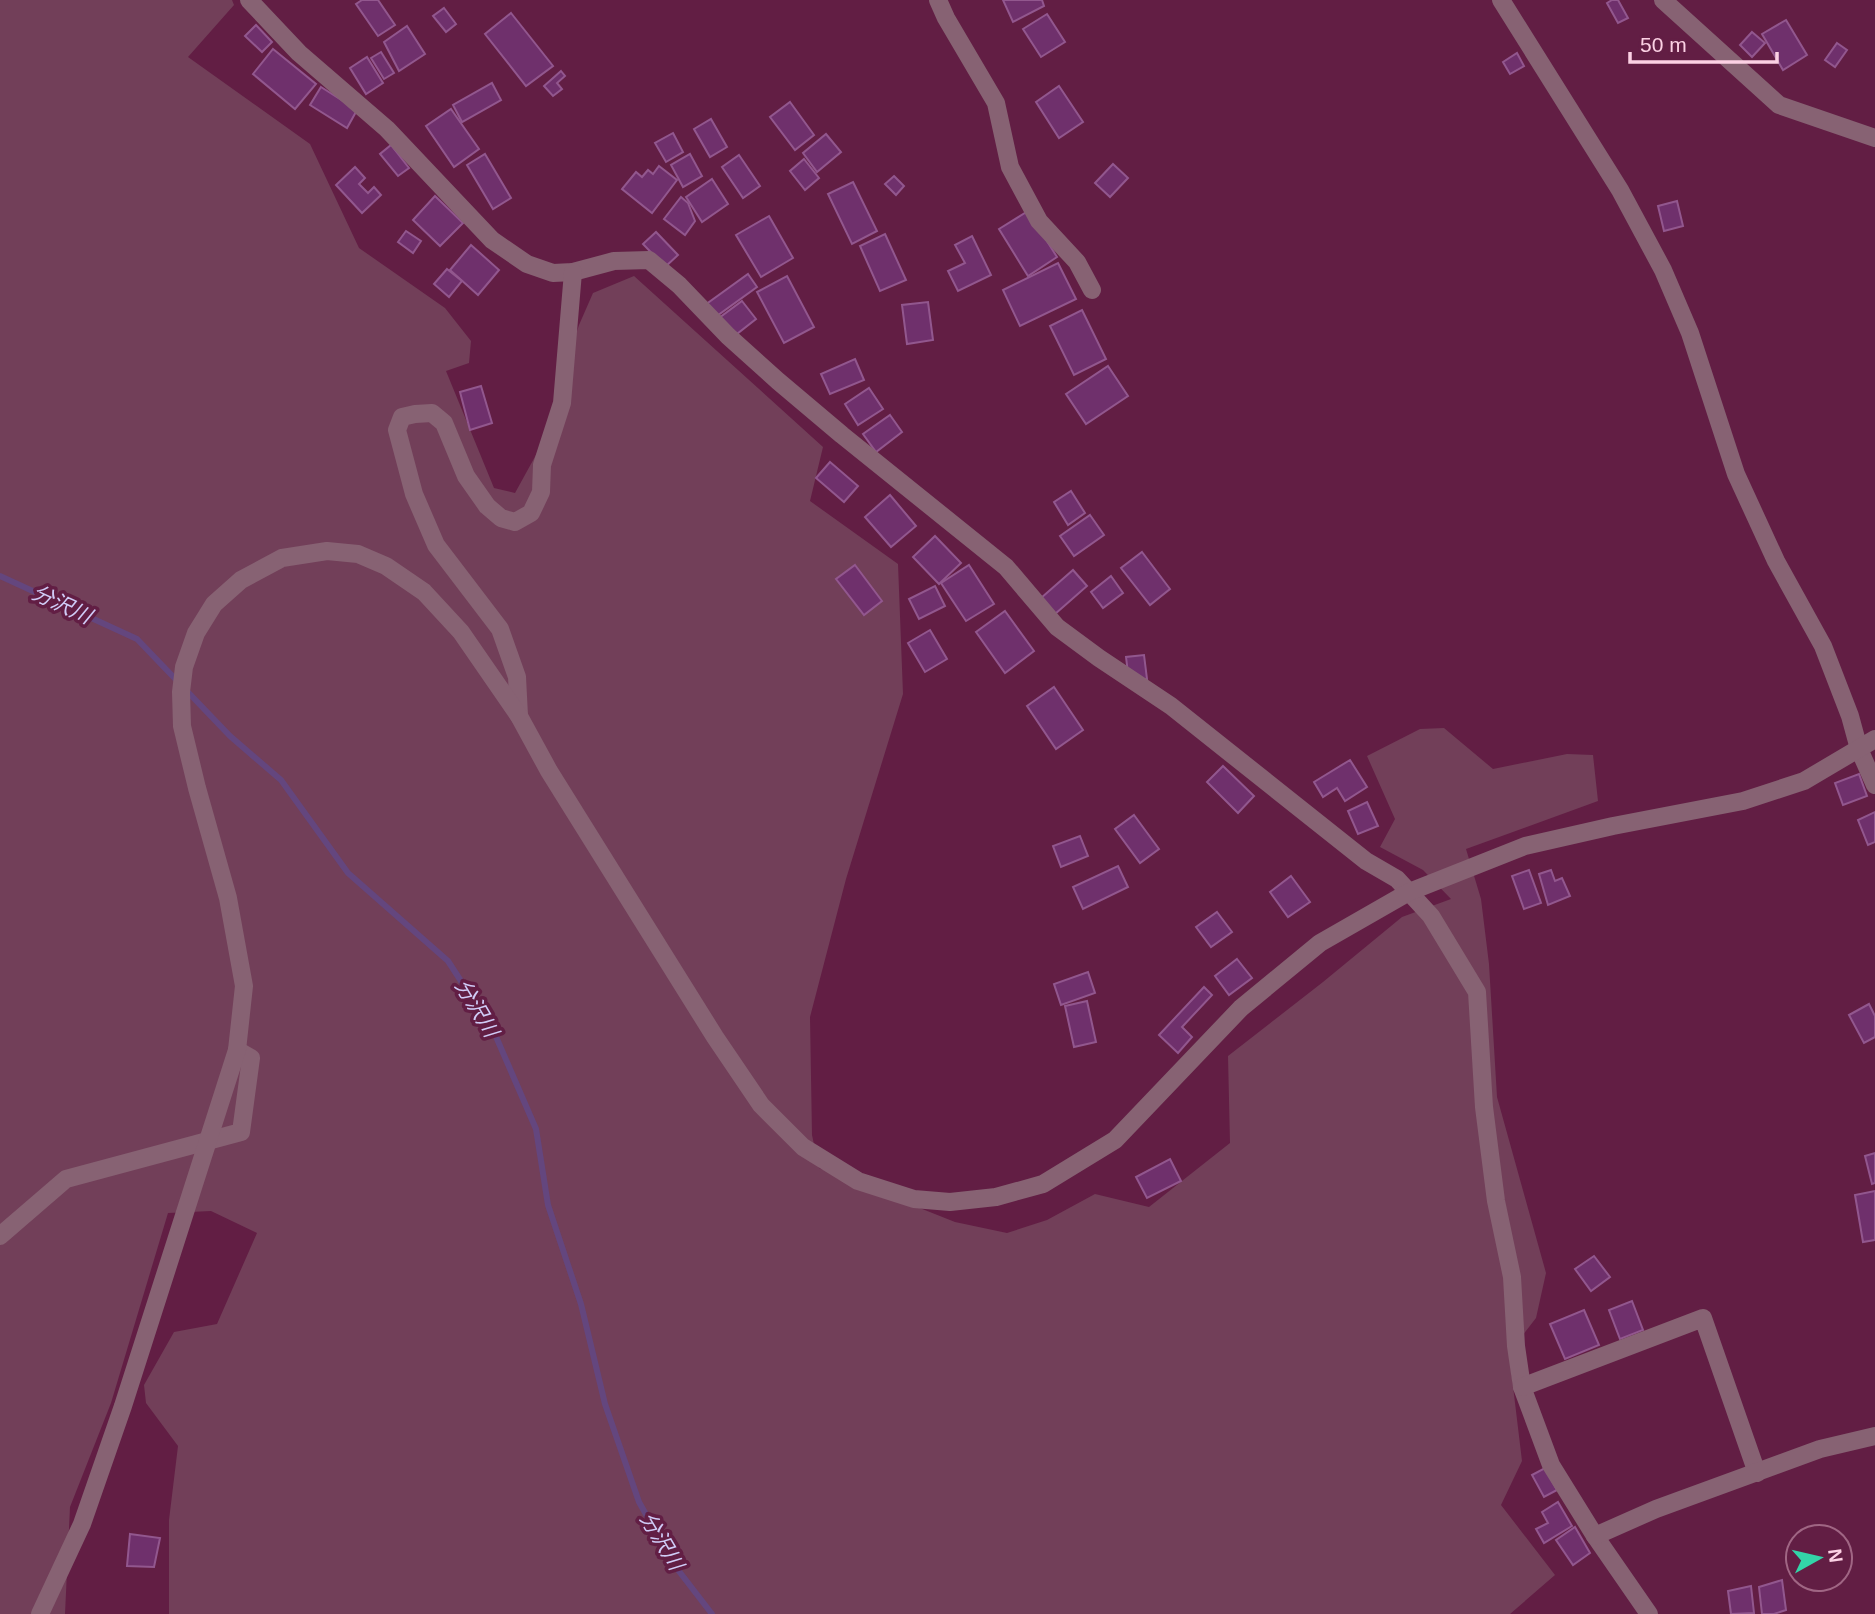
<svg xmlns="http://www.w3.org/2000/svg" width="1875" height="1614" font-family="Arial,'Noto Sans JP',sans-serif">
  <rect width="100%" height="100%" fill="#621e44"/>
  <path fill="#723f59" d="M0 0H232L234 5 188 57 310 144 359 248 445 308 471 341 469 363 446 371 494 488 515 493 537 453 579 325 593 293 634 276 823 447 810 501 898 564 903 694 846 879 810 1017 812 1135 819 1168 955 1222 1007 1233 1047 1220 1095 1194 1149 1207 1230 1143 1228 1056 1323 982 1402 917 1451 899 1423 870 1380 847 1395 819 1367 756 1420 729 1444 728 1493 769 1567 754 1593 755 1598 801 1466 849 1481 899 1489 964 1497 1097 1546 1273 1536 1318 1509 1353 1522 1461 1501 1505 1555 1575 1510 1614H169V1520L178 1446 146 1403 144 1385 174 1332 217 1324 257 1233 211 1211 168 1213 111 1403 70 1507 65 1614H0Z"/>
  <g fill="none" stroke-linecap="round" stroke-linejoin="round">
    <path stroke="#64467e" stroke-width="6" d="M0 576 137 639 230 736 281 780 348 873 448 961 494 1032 536 1129 548 1205 581 1304 605 1404 639 1502 675 1566 712 1614"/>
  </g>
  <g fill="#6f306c" stroke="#92578e" stroke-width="2">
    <path d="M362 0H378L395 25 378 36 356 4Z"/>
    <path d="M1003 0H1042L1044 6 1013 22Z"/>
    <path d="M1612 0H1618L1628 18 1618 23 1607 3Z"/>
    <path d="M444 8 456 24 446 32 433 16Z"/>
    <path d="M511 13 553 66 526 86 485 34Z"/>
    <path d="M1047 14 1065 42 1041 57 1023 29Z"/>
    <path d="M1786 20 1807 55 1783 70 1762 34Z"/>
    <path d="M256 25 272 42 262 52 245 36Z"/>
    <path d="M407 26 425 54 399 71 384 42Z"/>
    <path d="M1752 32 1765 43 1752 57 1740 45Z"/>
    <path d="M1837 43 1847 50 1835 67 1825 60Z"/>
    <path d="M273 49 316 84 295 109 253 74Z"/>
    <path d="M381 52 394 73 384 79 371 58Z"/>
    <path d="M1517 53 1524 66 1510 74 1503 62Z"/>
    <path d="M367 57 383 83 366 94 350 68Z"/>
    <path d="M561 71 565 76 557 83 562 89 553 96 544 86Z"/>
    <path d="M492 83 501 100 462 122 453 105Z"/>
    <path d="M1059 86 1083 122 1059 138 1036 102Z"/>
    <path d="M321 87 357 110 347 128 310 105Z"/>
    <path d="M790 102 814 135 795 150 770 117Z"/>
    <path d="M451 109 479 149 454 167 426 126Z"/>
    <path d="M711 119 727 147 710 157 694 129Z"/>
    <path d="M673 133 683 152 666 162 655 143Z"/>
    <path d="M826 134 841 152 817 172 803 153Z"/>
    <path d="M391 145 409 168 398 176 380 154Z"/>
    <path d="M485 154 511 198 493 209 467 165Z"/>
    <path d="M690 154 702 176 683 187 671 165Z"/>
    <path d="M739 155 760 186 743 198 722 167Z"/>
    <path d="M804 159 819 178 805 190 790 171Z"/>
    <path d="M1113 164 1128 178 1110 197 1095 183Z"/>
    <path d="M659 166 677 180 652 213 622 189 636 172 642 177 648 170 653 174Z"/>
    <path d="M355 167 365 178 359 184 368 193 374 187 381 195 362 213 336 185Z"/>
    <path d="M894 176 904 186 896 195 885 184Z"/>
    <path d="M712 179 728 204 702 222 686 197Z"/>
    <path d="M853 182 877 231 852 244 828 194Z"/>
    <path d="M435 196 463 223 440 246 413 220Z"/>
    <path d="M681 197 688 203 695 221 685 235 664 219Z"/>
    <path d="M1677 201 1683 226 1664 231 1658 206Z"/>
    <path d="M1028 211 1057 257 1028 276 999 229Z"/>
    <path d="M769 216 793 258 761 277 736 235Z"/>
    <path d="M406 231 421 241 413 253 398 242Z"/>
    <path d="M656 232 678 255 665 267 643 244Z"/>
    <path d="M885 234 906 280 880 291 860 246Z"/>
    <path d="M972 236 991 275 958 291 948 271 965 263 955 245Z"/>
    <path d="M471 245 499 270 478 295 450 270Z"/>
    <path d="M1058 263 1076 299 1020 326 1003 290Z"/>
    <path d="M447 269 462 281 449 297 434 284Z"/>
    <path d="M748 274 757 287 714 318 705 305Z"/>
    <path d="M787 276 814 327 784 343 757 292Z"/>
    <path d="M742 301 756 319 733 337 719 318Z"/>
    <path d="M928 302 933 340 907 344 902 305Z"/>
    <path d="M1082 310 1106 359 1074 375 1050 326Z"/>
    <path d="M855 359 864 380 830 394 821 374Z"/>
    <path d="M1108 366 1128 396 1086 424 1066 394Z"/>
    <path d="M481 386 492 423 470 430 460 392Z"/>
    <path d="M869 388 883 409 858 425 845 404Z"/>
    <path d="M890 415 902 432 876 452 863 434Z"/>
    <path d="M830 462 858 486 844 502 816 478Z"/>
    <path d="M1071 491 1085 513 1068 525 1054 502Z"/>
    <path d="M890 495 916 526 891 547 865 517Z"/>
    <path d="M1090 515 1104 535 1074 556 1060 536Z"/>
    <path d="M935 536 961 563 939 584 913 557Z"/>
    <path d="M1142 552 1170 589 1150 605 1121 568Z"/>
    <path d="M855 565 882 601 864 615 836 579Z"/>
    <path d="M969 565 994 604 966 621 941 583Z"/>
    <path d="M1073 570 1087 586 1047 621 1033 605Z"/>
    <path d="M1111 576 1123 593 1103 608 1091 592Z"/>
    <path d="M935 586 945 606 919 619 909 599Z"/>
    <path d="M1005 611 1034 651 1005 673 976 632Z"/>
    <path d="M930 630 947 659 925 672 908 643Z"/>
    <path d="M1144 655 1147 679 1129 681 1126 657Z"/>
    <path d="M1054 687 1083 730 1056 749 1027 706Z"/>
    <path d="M1350 760 1367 787 1345 801 1337 788 1323 797 1314 782Z"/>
    <path d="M1223 766 1254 796 1238 813 1207 782Z"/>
    <path d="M1859 774 1867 796 1843 805 1835 783Z"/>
    <path d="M1367 802 1378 826 1358 834 1348 811Z"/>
    <path d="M1875 812V842L1868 845 1858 820Z"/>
    <path d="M1134 815 1159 849 1140 863 1115 829Z"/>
    <path d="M1080 836 1088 856 1061 867 1053 846Z"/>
    <path d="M1118 866 1128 887 1083 909 1073 887Z"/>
    <path d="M1529 870 1541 903 1524 909 1512 876Z"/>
    <path d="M1551 870 1555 881 1562 878 1570 896 1548 905 1539 874Z"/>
    <path d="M1291 876 1310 902 1288 917 1270 892Z"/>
    <path d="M1217 912 1232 932 1211 947 1196 927Z"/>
    <path d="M1237 959 1252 978 1229 995 1215 976Z"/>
    <path d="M1088 972 1095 993 1061 1005 1054 984Z"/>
    <path d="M1204 987 1212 995 1182 1027 1192 1037 1178 1053 1159 1035Z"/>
    <path d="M1087 1001 1096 1042 1074 1047 1065 1006Z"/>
    <path d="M1869 1004 1875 1016V1037L1864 1043 1849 1015Z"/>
    <path d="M1875 1153V1183L1872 1184 1865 1156Z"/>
    <path d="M1170 1159 1181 1181 1147 1198 1136 1177Z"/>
    <path d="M1875 1191V1240L1863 1242 1855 1195Z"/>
    <path d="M1594 1256 1610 1277 1591 1291 1575 1269Z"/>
    <path d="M1632 1301 1643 1330 1620 1339 1609 1310Z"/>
    <path d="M1584 1310 1599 1345 1565 1359 1550 1324Z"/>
    <path d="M1545 1468 1557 1490 1544 1497 1532 1475Z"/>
    <path d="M1558 1502 1572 1526 1544 1543 1536 1529 1548 1523 1542 1512Z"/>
    <path d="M1575 1527 1590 1553 1573 1565 1556 1540Z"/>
    <path d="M130 1534 160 1538 154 1567 127 1566Z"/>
    <path d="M1782 1580 1786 1610 1774 1614H1762L1759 1587Z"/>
    <path d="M1751 1586 1754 1613 1731 1614 1728 1591Z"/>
  </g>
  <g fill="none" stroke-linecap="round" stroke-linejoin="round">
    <g stroke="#876273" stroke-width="18">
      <path d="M249 0 299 53 387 129 492 240 527 264 553 273 573 272 614 261 649 260 679 285 728 336 778 381 842 435 1006 567 1057 627 1099 658 1171 706 1366 861 1397 879 1431 916 1477 992 1484 1107 1496 1201 1512 1277 1516 1346 1522 1387 1551 1465 1595 1536 1649 1614"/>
      <path d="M938 0 946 18 996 103 1010 167 1039 221 1077 262 1092 290"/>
      <path d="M1501 0 1620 190 1663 270 1690 333 1736 474 1776 561 1823 646 1850 716 1859 749 1875 785"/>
      <path d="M1663 0 1779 105 1875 138"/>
      <path d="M519 716 517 677 500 629 436 545 414 494 397 430 402 417 415 414 432 413 444 423 466 476 487 506 501 518 515 522 531 513 541 492 542 465 562 403 573 272"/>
      <path d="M0 1236 66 1179 241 1132 251 1058 237 1050"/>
      <path d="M1522 1387 1703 1318 1757 1473"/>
      <path d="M1595 1536 1656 1509 1820 1449 1875 1436"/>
    </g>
    <path stroke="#876273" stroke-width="18" d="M40 1614 82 1524 123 1406 237 1050 244 986 228 898 197 788 182 726 181 692 184 667 196 633 214 604 241 580 282 558 327 551 358 554 386 566 424 592 461 632 519 716 549 771 715 1037 761 1105 803 1147 858 1181 914 1199 950 1202 996 1197 1043 1184 1115 1140 1241 1008 1320 943 1409 892 1525 846 1613 826 1743 801 1804 781 1875 739"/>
  </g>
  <g text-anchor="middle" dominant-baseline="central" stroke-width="7" stroke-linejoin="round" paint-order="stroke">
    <g font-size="21" font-style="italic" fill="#d0ccf7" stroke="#621e44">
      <text transform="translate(62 604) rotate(25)">分沢川</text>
      <text transform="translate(477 1008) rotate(59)">分沢川</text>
      <text transform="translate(662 1541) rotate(59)">分沢川</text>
    </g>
  </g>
  <g transform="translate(1819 1558) rotate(82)"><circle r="33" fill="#621e44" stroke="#a06684" stroke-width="2"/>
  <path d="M0-5L12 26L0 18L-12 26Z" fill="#33d4a8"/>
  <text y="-10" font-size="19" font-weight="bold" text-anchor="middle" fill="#fcd1e4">N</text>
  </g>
  <path d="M1630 52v10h147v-10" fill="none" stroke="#fcd1e4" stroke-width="3.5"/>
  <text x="1640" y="52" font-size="21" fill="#fcd1e4" stroke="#621e44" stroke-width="5" paint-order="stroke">50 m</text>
</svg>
